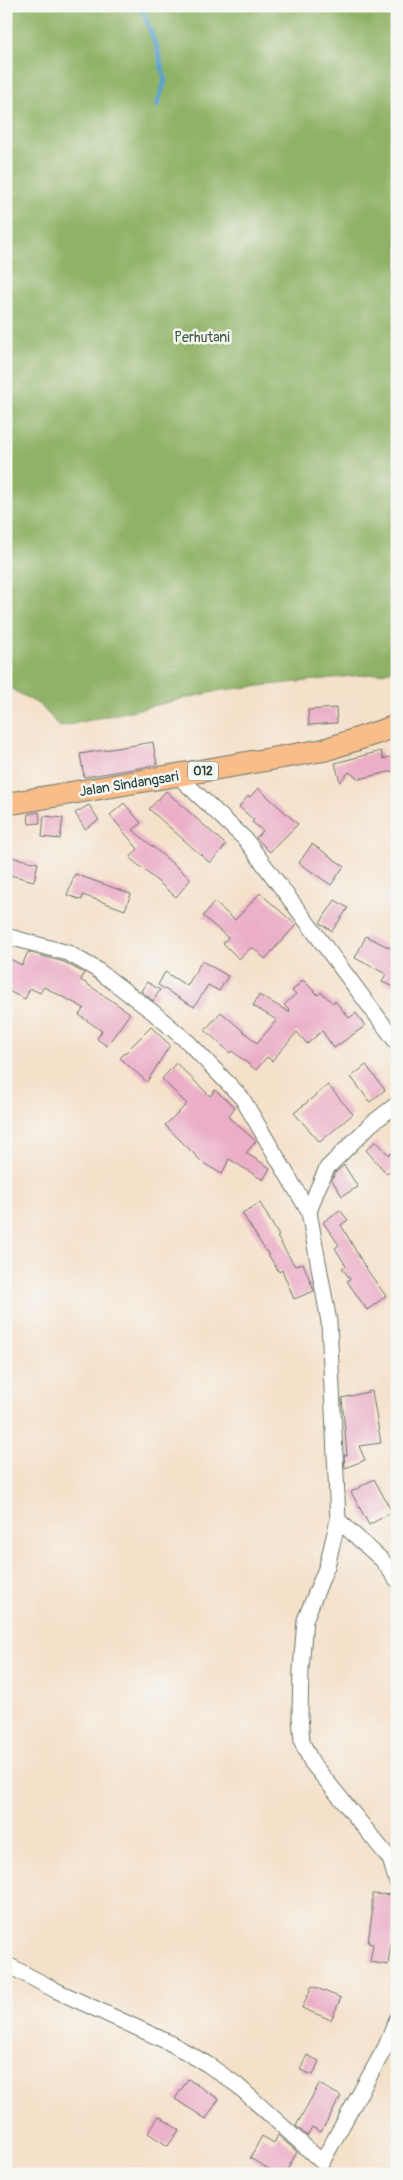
<svg xmlns="http://www.w3.org/2000/svg" width="403" height="2180" font-family="Pangolin,sans-serif">
  <rect width="100%" height="100%" fill="#f6f6f2"/>
  <filter id="ink" filterUnits="userSpaceOnUse"><feTurbulence type="fractalNoise" baseFrequency=".02" numOctaves="2"/><feDisplacementMap in="SourceGraphic" scale="10" xChannelSelector="R" yChannelSelector="G"/><feConvolveMatrix kernelMatrix="1 2 1 2 8 2 1 2 1" color-interpolation-filters="sRGB"/></filter>
  <filter id="wash" filterUnits="userSpaceOnUse"><feTurbulence type="fractalNoise" baseFrequency=".0096" numOctaves="4" result="noise"/><feDisplacementMap in="SourceGraphic" scale="20" xChannelSelector="R" yChannelSelector="G"/><feGaussianBlur stdDeviation="1.12" result="paint"/><feColorMatrix in="noise" values="0 0 0 0 0 0 0 0 0 0 0 0 0 0 0 0 0 1.4 0 .05"/><feComposite in="paint" operator="in"/></filter>
  <g filter="url(#wash)">
    <rect width="100%" height="100%" fill="#f5e0c9"/>
    <path fill="#90b266" stroke="#58784d" d="M6 6H397V669L381 673 222 690 60 727 40 705 6 686Z"/>
    <g fill="none" stroke-linecap="round" stroke-linejoin="round">
      <path stroke="#59a1d0" stroke-width="4.5" d="M141 6 158 51 165 80 157 106"/>
    </g>
    <g id="blocks">
      <g fill="#ebadc7">
        <path d="M336 708 337 723 309 725 308 710Z"/>
        <path d="M153 742 157 765 84 777 80 754Z"/>
        <path d="M381 751 383 759 397 755V770L359 779 349 772 340 782 335 763Z"/>
        <path d="M258 788 298 824 270 852 256 838 263 831 252 822 254 820 239 807 248 796 250 797Z"/>
        <path d="M166 791 226 845 210 863 149 809Z"/>
        <path d="M124 803 141 823 133 830 191 879 176 897 130 858 138 849 110 815Z"/>
        <path d="M89 805 99 820 85 829 75 813Z"/>
        <path d="M39 812 40 823 29 824 28 814Z"/>
        <path d="M44 816 63 818 60 839 42 837Z"/>
        <path d="M312 844 344 866 331 885 299 863Z"/>
        <path d="M6 856 38 863 34 881 6 874Z"/>
        <path d="M75 874 131 894 125 910 83 895 82 900 67 895Z"/>
        <path d="M260 893 296 925 265 959 252 947 239 959 223 943 228 938 203 916 214 902 235 920Z"/>
        <path d="M335 900 348 908 332 931 320 923Z"/>
        <path d="M366 936 396 951 397 949V988L382 982 386 974 355 958Z"/>
        <path d="M28 952 64 962 84 973 81 980 130 1013 107 1046 97 1039 102 1031 79 1015 84 1008 44 987 40 993 30 988 25 999 6 990V957L22 965Z"/>
        <path d="M202 961 228 976 219 991 208 985 194 1007 158 985 165 972 187 986Z"/>
        <path d="M303 980 318 995 321 992 333 1003 335 1001 349 1018 356 1013 365 1026 334 1048 322 1031 307 1044 297 1032 272 1061 267 1057 256 1070 232 1051 230 1053 205 1030 221 1012 257 1043 277 1020 253 1006 259 995 289 1012 290 1011 284 1005 296 994 292 991Z"/>
        <path d="M147 982 160 990 153 1001 141 991Z"/>
        <path d="M151 1027 170 1045 147 1082 120 1058Z"/>
        <path d="M176 1063 210 1096 215 1090 235 1107 228 1117 256 1141 246 1153 270 1168 263 1180 229 1159 222 1174 203 1163 165 1125 187 1104 162 1079Z"/>
        <path d="M366 1065 385 1090 370 1102 351 1077Z"/>
        <path d="M328 1085 353 1114 320 1142 294 1113Z"/>
        <path d="M376 1141 389 1155 397 1149V1166L387 1174 366 1150Z"/>
        <path d="M344 1165 358 1187 342 1196 332 1180 335 1173Z"/>
        <path d="M260 1203 279 1236 277 1237 295 1266 303 1263 314 1291 294 1299 282 1270 279 1272 242 1213Z"/>
        <path d="M340 1210 348 1220 341 1225 365 1267 386 1296 367 1310 347 1281 350 1279 342 1268 346 1266 335 1248 339 1245 323 1222Z"/>
        <path d="M372 1391 381 1443 359 1446 365 1460 345 1468 344 1455H347L342 1398Z"/>
        <path d="M374 1479 392 1512 369 1525 351 1492Z"/>
        <path d="M372 1894 397 1895 396 1916 395 1915 388 1965 370 1962 373 1944 368 1943 372 1914Z"/>
        <path d="M312 1986 341 1998 331 2020 302 2008Z"/>
        <path d="M307 2055 319 2061 313 2075 300 2070Z"/>
        <path d="M188 2079 219 2099 206 2119 175 2099Z"/>
        <path d="M319 2084 341 2096 321 2132 312 2127 307 2136 296 2126Z"/>
        <path d="M159 2116 179 2130 168 2146 148 2133Z"/>
        <path d="M278 2135 297 2152 285 2174H277L250 2158 262 2136 274 2143Z"/>
      </g>
    </g>
  </g>
  <g filter="url(#ink)">
    <use href="#blocks" fill-opacity="0" stroke="#6a7668" stroke-width="1"/>
    <g fill="none" stroke-linecap="round" stroke-linejoin="round">
      <defs>
        <g id="minor">
          <path d="M178 776 245 839 397 1043"/>
          <path d="M6 936 68 953 96 969 154 1013 189 1043 242 1098 309 1212"/>
          <path d="M397 1104 371 1124 327 1168 317 1190 309 1212 329 1322 338 1520 327 1566 305 1620 301 1669 300 1715 302 1742 312 1763 390 1859 397 1882"/>
          <path d="M338 1520 383 1561 397 1580"/>
          <path d="M6 1964 55 1990 170 2043 207 2064 237 2085 322 2162 386 2046 397 2019"/>
        </g>
        <path id="primary" d="M6 804 324 750 397 726"/>
      </defs>
      <use href="#minor" stroke="#6a7668" stroke-width="17"/>
      <use href="#primary" stroke="#6a7668" stroke-width="24"/>
      <use href="#minor" stroke="#fff" stroke-width="15"/>
      <use href="#primary" stroke="#f8bd89" stroke-width="22"/>
    </g>
  </g>
  <g text-anchor="middle" dominant-baseline="central" stroke-width="5" stroke-linejoin="round" paint-order="stroke">
    <rect fill="#f6f6f2" stroke="#60746d" stroke-width="1" x="188" y="761.5" width="30" height="19" rx="4"/>
    <g font-size="12" font-weight="bold" fill="#1f3d34">
      <text x="203" y="771">012</text>
    </g>
    <g font-size="14" fill="#3d5a41" stroke="#f6f6f2">
      <text x="202" y="337">Perhutani</text>
    </g>
    <g font-size="14" fill="#1f3d34" stroke="#f6f6f2">
      <text transform="translate(129 784) rotate(-9)">Jalan Sindangsari</text>
    </g>
  </g>
  <rect width="403" height="2180" fill="none" stroke="#f6f6f2" stroke-width="25"/>
</svg>
